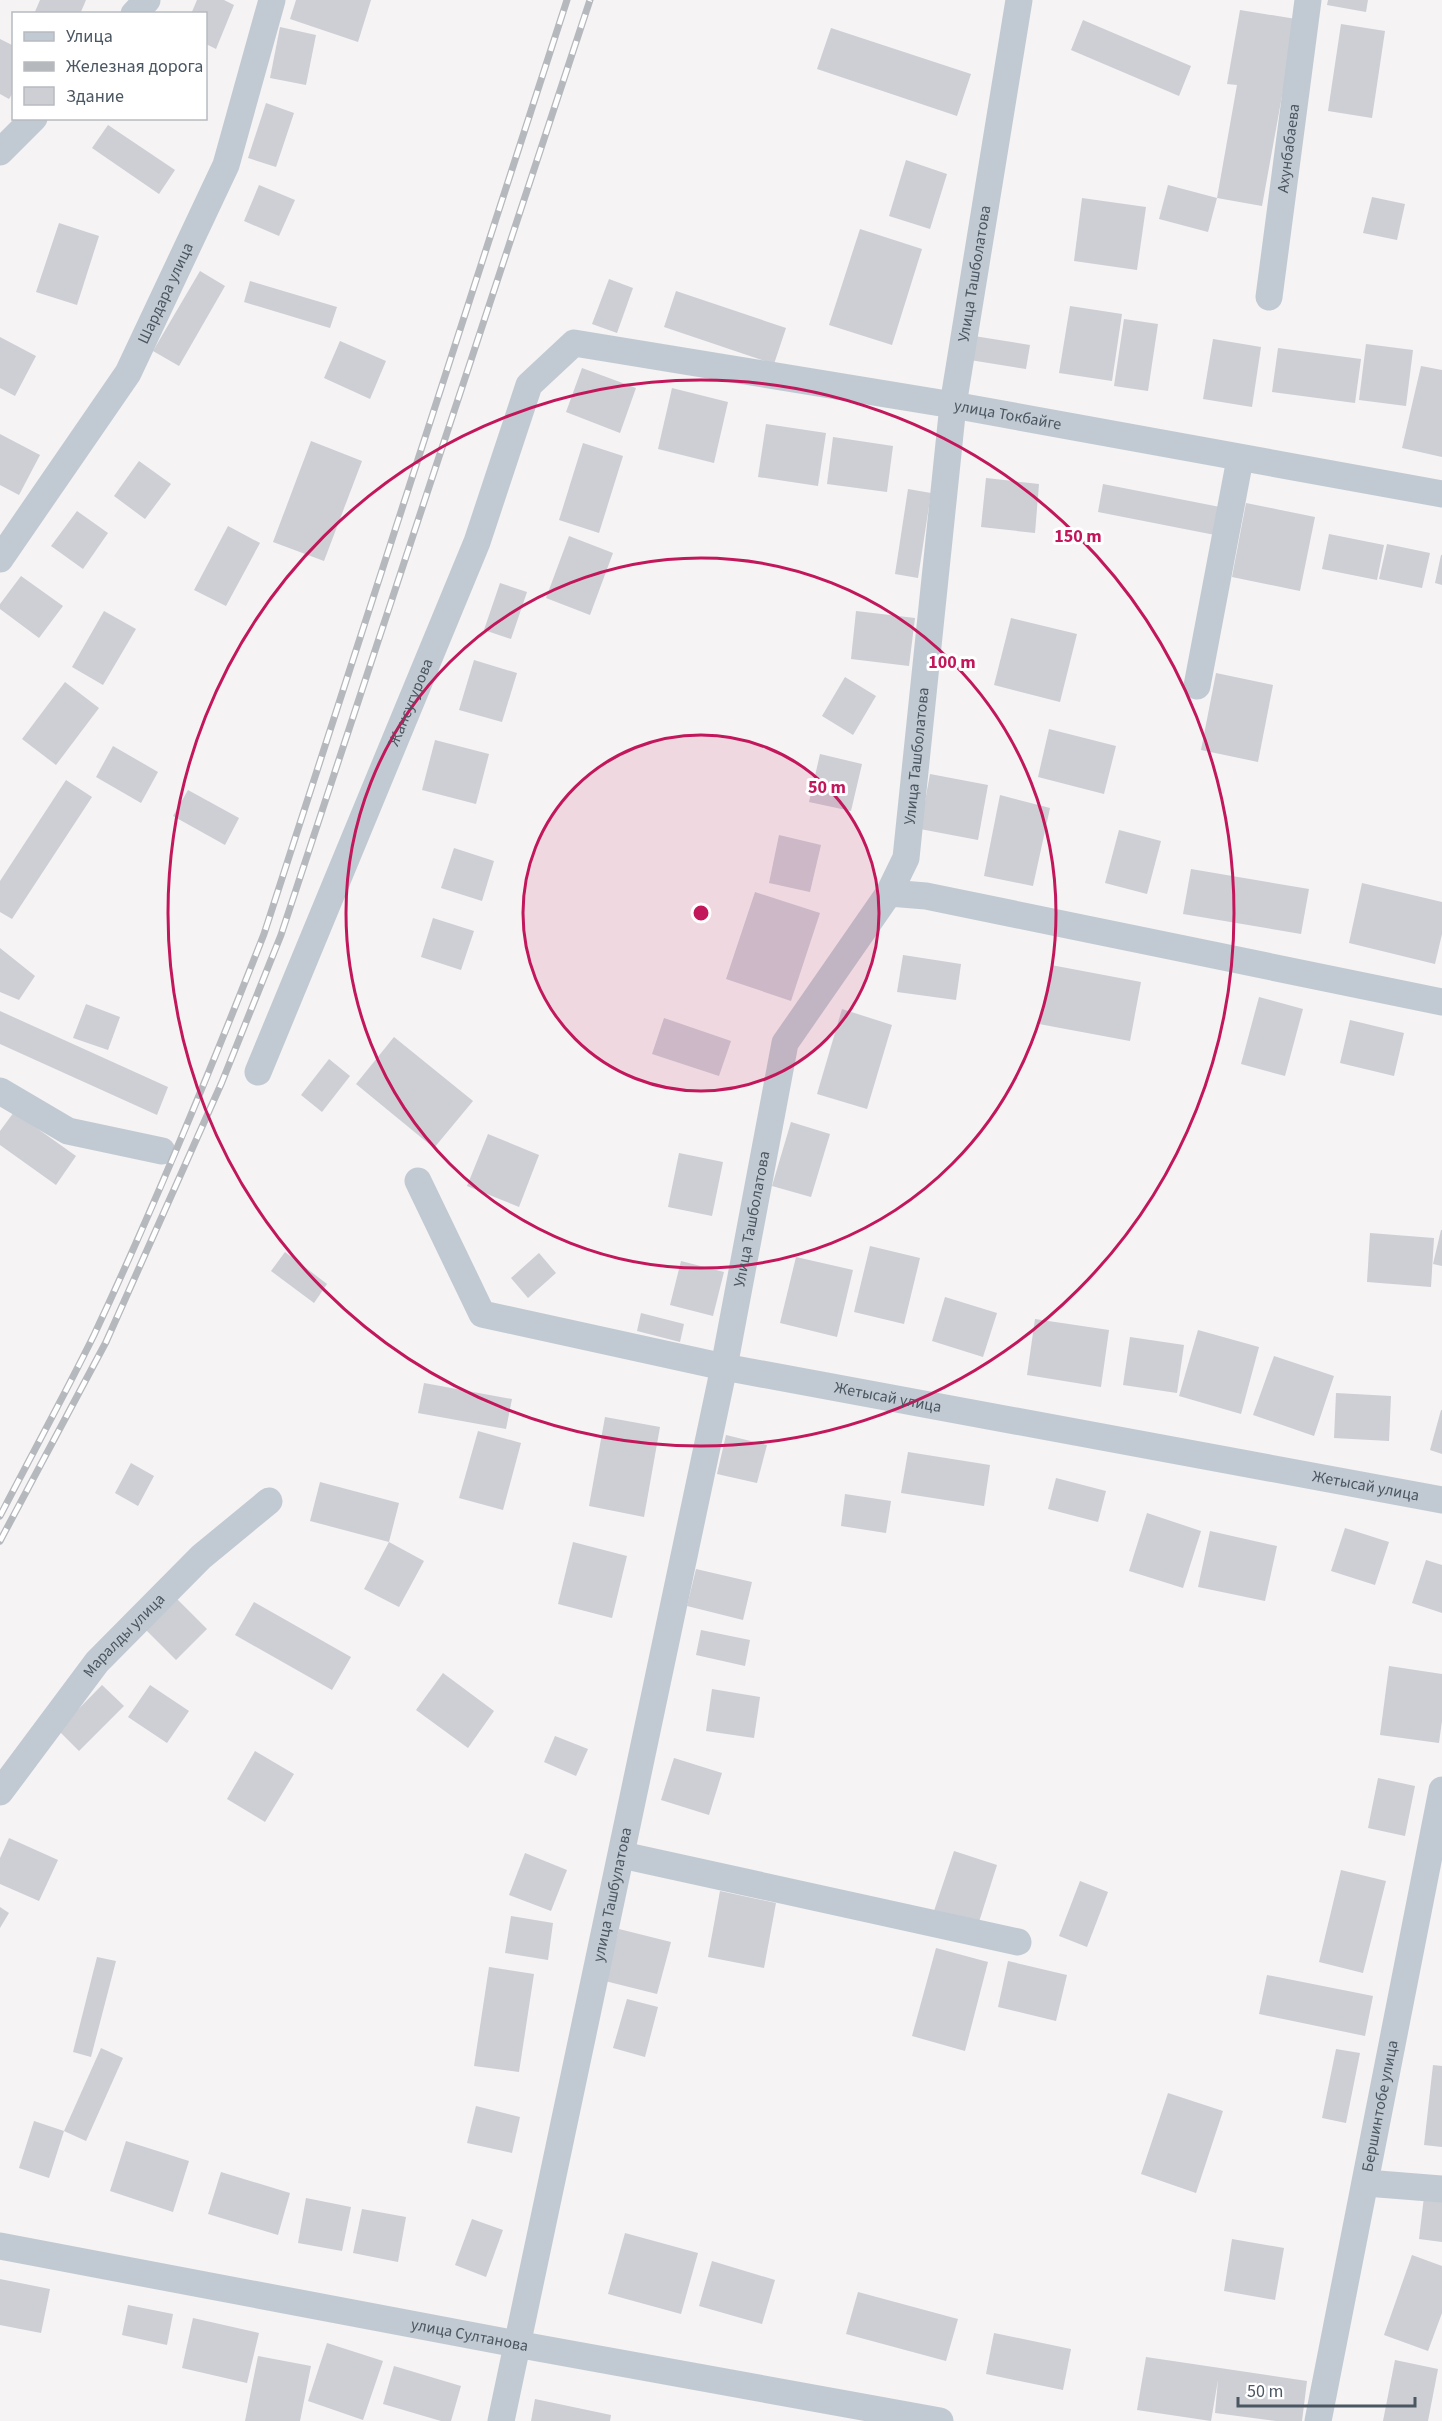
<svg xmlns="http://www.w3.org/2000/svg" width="1442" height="2421" font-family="'Source Sans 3',sans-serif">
  <rect width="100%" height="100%" fill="#f5f3f3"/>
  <g fill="#cdcfd5">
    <path d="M40 0H86L80 14H34Z"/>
    <path d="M197 0H224L234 5 216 49 206 44V14H191Z"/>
    <path d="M296 0H371L358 42 290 19Z"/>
    <path d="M1328 0H1368L1366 12 1327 5Z"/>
    <path d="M1240 10 1296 19 1262 206 1217 198 1237 85 1227 84Z"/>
    <path d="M1083 20 1191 66 1179 96 1071 50Z"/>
    <path d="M1341 24 1385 31 1372 118 1328 111Z"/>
    <path d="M280 27 316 35 306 85 270 78Z"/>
    <path d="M831 28 971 74 957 116 817 69Z"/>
    <path d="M0 39 14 46V91L9 99 0 94Z"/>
    <path d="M266 103 294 113 276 167 248 158Z"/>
    <path d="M108 125 175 170 159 194 92 148Z"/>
    <path d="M906 160 947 174 930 229 889 216Z"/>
    <path d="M259 185 295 200 279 236 244 221Z"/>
    <path d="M1168 185 1217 198 1208 232 1159 219Z"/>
    <path d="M1372 197 1405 204 1397 240 1363 233Z"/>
    <path d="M1082 198 1146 207 1137 270 1074 261Z"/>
    <path d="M59 223 99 236 77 305 36 292Z"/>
    <path d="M860 229 922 249 892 345 829 325Z"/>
    <path d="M200 271 225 286 179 366 153 351Z"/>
    <path d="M609 279 633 288 617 333 592 324Z"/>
    <path d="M250 281 337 307 330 328 244 302Z"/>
    <path d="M676 291 786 328 774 364 664 327Z"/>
    <path d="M1070 306 1122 314 1112 381 1059 373Z"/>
    <path d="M1124 319 1158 324 1148 391 1114 386Z"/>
    <path d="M974 336 1030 345 1026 369 970 360Z"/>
    <path d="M0 337 36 356 15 396 0 388Z"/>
    <path d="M1213 339 1261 347 1252 407 1203 399Z"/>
    <path d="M340 341 386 361 370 399 324 378Z"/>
    <path d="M1366 344 1413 350 1406 406 1359 400Z"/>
    <path d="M1278 348 1361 359 1355 403 1272 392Z"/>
    <path d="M1421 366 1442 370V457L1402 448Z"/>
    <path d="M582 368 636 388 620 433 566 412Z"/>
    <path d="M672 388 728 402 714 463 658 449Z"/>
    <path d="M766 424 826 433 818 486 758 477Z"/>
    <path d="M0 434 40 455 19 495 0 485Z"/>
    <path d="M833 437 893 446 887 492 827 484Z"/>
    <path d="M311 441 362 461 324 561 273 542Z"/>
    <path d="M583 443 623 456 599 533 559 520Z"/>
    <path d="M139 461 171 484 145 519 114 496Z"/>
    <path d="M986 478 1039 484 1035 533 981 527Z"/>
    <path d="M1103 484 1220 507 1215 535 1098 512Z"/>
    <path d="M908 489 931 493 918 578 895 574Z"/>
    <path d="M1246 503 1315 517 1300 591 1232 577Z"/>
    <path d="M77 511 108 533 83 569 51 546Z"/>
    <path d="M228 526 260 543 226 606 194 590Z"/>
    <path d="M1329 534 1384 545 1377 580 1322 569Z"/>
    <path d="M569 536 613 553 590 615 546 598Z"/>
    <path d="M1387 544 1430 553 1422 588 1379 579Z"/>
    <path d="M1441 555H1442V585L1435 583Z"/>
    <path d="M21 576 63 606 39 638 0 609V604Z"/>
    <path d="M500 583 527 592 511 639 484 630Z"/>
    <path d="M104 611 136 629 103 685 72 667Z"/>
    <path d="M856 611 915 618 909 666 851 659Z"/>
    <path d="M1011 618 1077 634 1060 702 994 685Z"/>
    <path d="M474 660 517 673 502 722 459 710Z"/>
    <path d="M1216 673 1273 685 1258 762 1201 750Z"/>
    <path d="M845 677 876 696 853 735 822 716Z"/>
    <path d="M65 682 99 708 56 765 22 739Z"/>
    <path d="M1049 729 1116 746 1104 794 1038 777Z"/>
    <path d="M435 740 489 754 476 804 422 790Z"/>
    <path d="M113 746 158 772 141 803 96 777Z"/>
    <path d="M820 754 862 764 851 811 809 802Z"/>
    <path d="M930 774 988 785 978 840 920 829Z"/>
    <path d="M66 780 92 797 12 919 0 912V881Z"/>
    <path d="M188 790 239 818 225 845 173 816Z"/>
    <path d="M1000 795 1050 808 1033 886 984 876Z"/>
    <path d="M1119 830 1161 841 1147 894 1105 883Z"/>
    <path d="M779 835 821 845 810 892 769 883Z"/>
    <path d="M454 848 494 861 482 901 441 888Z"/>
    <path d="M1191 869 1309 889 1301 934 1183 914Z"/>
    <path d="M1362 883 1442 902V934L1435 964 1349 943Z"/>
    <path d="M755 892 820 913 791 1001 726 979Z"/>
    <path d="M433 918 474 931 461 970 421 957Z"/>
    <path d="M0 948 35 976 19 1000 0 992Z"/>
    <path d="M903 955 961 964 956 1000 897 992Z"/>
    <path d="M1051 965 1141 982 1130 1041 1039 1024Z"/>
    <path d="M1259 997 1303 1009 1285 1076 1241 1064Z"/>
    <path d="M86 1004 120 1017 108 1050 73 1038Z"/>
    <path d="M842 1009 892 1025 867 1109 817 1094Z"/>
    <path d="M0 1011 168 1087 157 1115 0 1044Z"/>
    <path d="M664 1018 731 1041 719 1076 652 1054Z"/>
    <path d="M1350 1020 1404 1033 1394 1076 1340 1063Z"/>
    <path d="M394 1037 473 1101 434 1148 356 1084Z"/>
    <path d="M329 1059 350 1076 322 1112 301 1095Z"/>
    <path d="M14 1112 76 1156 56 1185 0 1145V1131Z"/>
    <path d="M791 1122 830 1134 811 1197 772 1186Z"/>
    <path d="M488 1134 539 1155 519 1207 467 1186Z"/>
    <path d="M679 1153 723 1162 712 1216 668 1207Z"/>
    <path d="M1441 1230H1442V1266L1433 1264Z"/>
    <path d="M1370 1233 1434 1238 1431 1287 1367 1282Z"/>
    <path d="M870 1246 920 1258 904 1324 854 1312Z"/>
    <path d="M285 1252 327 1284 314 1303 271 1271Z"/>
    <path d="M539 1253 556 1273 528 1298 511 1278Z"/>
    <path d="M796 1257 853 1270 837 1337 780 1323Z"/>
    <path d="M681 1261 724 1272 713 1316 670 1305Z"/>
    <path d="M945 1297 997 1313 983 1357 932 1341Z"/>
    <path d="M641 1313 684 1324 680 1342 637 1331Z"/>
    <path d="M1035 1319 1109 1330 1101 1387 1027 1375Z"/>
    <path d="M1198 1330 1259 1347 1241 1414 1179 1396Z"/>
    <path d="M1130 1337 1184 1345 1177 1393 1123 1385Z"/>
    <path d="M1274 1356 1334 1376 1314 1436 1253 1415Z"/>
    <path d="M424 1383 512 1399 506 1429 418 1413Z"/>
    <path d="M1336 1393 1391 1396 1389 1441 1334 1438Z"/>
    <path d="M1441 1410H1442V1454L1430 1450Z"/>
    <path d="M605 1417 660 1427 644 1517 589 1506Z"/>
    <path d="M478 1431 521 1443 503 1510 459 1498Z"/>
    <path d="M726 1435 767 1445 757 1483 717 1474Z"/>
    <path d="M908 1452 990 1465 984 1506 901 1493Z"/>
    <path d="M131 1463 154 1476 138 1506 115 1493Z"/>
    <path d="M1056 1478 1106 1491 1098 1522 1048 1509Z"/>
    <path d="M320 1482 399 1503 389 1542 310 1521Z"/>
    <path d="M845 1494 891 1501 886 1533 841 1526Z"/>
    <path d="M1147 1513 1201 1531 1183 1588 1129 1571Z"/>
    <path d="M1345 1528 1389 1542 1375 1585 1331 1571Z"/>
    <path d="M1210 1531 1277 1546 1265 1601 1198 1587Z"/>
    <path d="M389 1542 424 1561 399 1607 364 1589Z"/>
    <path d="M573 1542 627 1556 612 1618 558 1604Z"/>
    <path d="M1426 1560 1442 1565V1613L1412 1603Z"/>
    <path d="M696 1569 752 1582 743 1620 687 1606Z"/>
    <path d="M177 1599 207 1629 176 1660 146 1630Z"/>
    <path d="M254 1602 351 1657 332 1690 235 1635Z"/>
    <path d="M701 1630 750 1640 745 1666 696 1655Z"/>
    <path d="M1389 1666 1442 1674V1721L1439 1743 1380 1735Z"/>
    <path d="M443 1673 494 1711 468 1748 416 1710Z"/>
    <path d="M102 1685 124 1706 79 1751 58 1730Z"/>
    <path d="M150 1685 189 1711 167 1743 128 1717Z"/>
    <path d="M712 1689 760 1697 754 1738 706 1731Z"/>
    <path d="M555 1736 588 1749 576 1776 544 1762Z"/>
    <path d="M255 1751 294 1774 265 1822 227 1799Z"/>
    <path d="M674 1758 722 1773 709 1815 661 1800Z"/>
    <path d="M1378 1778 1415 1786 1405 1836 1368 1828Z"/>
    <path d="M9 1838 58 1860 39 1901 0 1884V1858Z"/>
    <path d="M954 1851 997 1865 978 1925 934 1911Z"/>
    <path d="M525 1853 567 1870 551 1911 509 1895Z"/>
    <path d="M1341 1870 1386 1881 1363 1973 1319 1962Z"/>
    <path d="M1080 1881 1108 1892 1087 1947 1059 1936Z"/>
    <path d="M720 1891 776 1903 764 1968 708 1957Z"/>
    <path d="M0 1907 9 1913 0 1928Z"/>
    <path d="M511 1916 553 1923 548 1960 505 1953Z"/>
    <path d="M619 1929 671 1942 657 1994 605 1981Z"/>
    <path d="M936 1948 988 1962 965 2051 912 2036Z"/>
    <path d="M97 1957 116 1961 91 2057 73 2052Z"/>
    <path d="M1008 1961 1067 1975 1056 2021 998 2007Z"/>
    <path d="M489 1967 534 1974 519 2072 474 2066Z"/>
    <path d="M1267 1975 1373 1996 1365 2036 1259 2014Z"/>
    <path d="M627 1999 658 2007 645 2057 613 2048Z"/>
    <path d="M101 2048 123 2058 86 2141 64 2131Z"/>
    <path d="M1336 2049 1360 2053 1346 2123 1322 2118Z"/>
    <path d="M1433 2065 1442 2066V2147L1424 2145Z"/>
    <path d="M1168 2093 1223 2111 1196 2193 1141 2174Z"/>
    <path d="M476 2106 520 2117 512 2153 467 2143Z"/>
    <path d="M34 2121 64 2131 49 2178 19 2168Z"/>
    <path d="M126 2141 189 2161 173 2212 110 2191Z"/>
    <path d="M221 2172 290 2193 278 2235 208 2214Z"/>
    <path d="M1425 2188 1442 2190V2242L1419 2239Z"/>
    <path d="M306 2198 351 2207 342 2251 298 2243Z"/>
    <path d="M362 2209 406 2217 398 2262 353 2253Z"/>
    <path d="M472 2219 503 2230 486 2277 455 2265Z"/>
    <path d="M625 2233 698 2253 681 2314 608 2294Z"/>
    <path d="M1232 2239 1284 2248 1275 2300 1224 2291Z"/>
    <path d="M1412 2255 1442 2266V2313L1428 2351 1384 2335Z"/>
    <path d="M712 2261 775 2280 762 2324 699 2306Z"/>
    <path d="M0 2279 50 2289 41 2333 0 2325Z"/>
    <path d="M858 2292 958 2319 946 2361 846 2334Z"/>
    <path d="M128 2305 173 2314 167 2345 122 2335Z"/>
    <path d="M193 2318 259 2333 247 2383 182 2368Z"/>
    <path d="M994 2333 1071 2349 1063 2390 986 2374Z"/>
    <path d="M327 2343 383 2361 363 2420 308 2401Z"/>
    <path d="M258 2356 311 2366 300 2421H245Z"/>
    <path d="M1146 2357 1307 2381 1302 2421H1276L1215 2413 1218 2380 1211 2421 1137 2410Z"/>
    <path d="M1395 2360 1438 2369 1428 2421H1383Z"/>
    <path d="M394 2366 461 2386 451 2421H441L383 2404Z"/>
    <path d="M535 2399 611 2415 610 2421H531Z"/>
  </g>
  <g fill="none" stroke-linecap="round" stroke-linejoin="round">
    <g stroke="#c1cad2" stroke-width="27">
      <path d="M134 14 147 0"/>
      <path d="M0 152 34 118"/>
      <path id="s1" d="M1269 297 1308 0"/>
      <path id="s2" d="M0 559 128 373 226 165 272 0"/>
      <path d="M1197 686 1240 459"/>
      <path d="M889 893 926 896 1442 1002"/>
      <path id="s3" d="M258 1072 477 542 529 385 574 343 953 405 1442 494"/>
      <path d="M0 1091 68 1131 162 1151"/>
      <path id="s4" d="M418 1181 482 1314 724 1367 1442 1500"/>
      <path id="s5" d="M0 1792 97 1662 201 1557 269 1501"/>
      <path d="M622 1855 1018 1942"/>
      <path d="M1366 2183 1442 2189"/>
      <path id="s6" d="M0 2246 516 2344 940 2421"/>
      <path id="s7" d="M501 2421 724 1367 785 1043 889 893 906 858 953 405 1019 0"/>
      <path id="s8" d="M1318 2421 1442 1790"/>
    </g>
    <defs>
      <g id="rail">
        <path d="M0 1516C31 1456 64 1396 94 1335 156 1203 211 1069 264 934L567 0"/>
        <path d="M0 1541 106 1342 222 1082 281 935 590 0"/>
      </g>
    </defs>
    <use href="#rail" stroke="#b5b8bd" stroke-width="7"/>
    <use href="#rail" stroke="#fff" stroke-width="4.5" stroke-dasharray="14" stroke-linecap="butt"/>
  </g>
  <circle cx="701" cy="913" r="178" fill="#c2185b" fill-opacity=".12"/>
  <g fill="none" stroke="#c2185b" stroke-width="3">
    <circle cx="701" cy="913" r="178"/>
    <circle cx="701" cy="913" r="355"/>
    <circle cx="701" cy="913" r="533"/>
  </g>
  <g text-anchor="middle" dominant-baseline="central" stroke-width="6" stroke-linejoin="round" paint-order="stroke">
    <g font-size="16" fill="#4a5661" stroke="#fff">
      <text stroke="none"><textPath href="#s1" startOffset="150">Ахунбабаева</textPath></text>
      <text stroke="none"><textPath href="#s7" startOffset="2217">Улица Ташболатова</textPath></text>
      <text stroke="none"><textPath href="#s2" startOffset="314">Шардара улица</textPath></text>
      <text stroke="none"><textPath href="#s3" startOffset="1240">улица Токбайге</textPath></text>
      <text stroke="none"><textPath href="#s3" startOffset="400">Жансугурова</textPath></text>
      <text stroke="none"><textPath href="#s7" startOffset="1731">Улица Ташболатова</textPath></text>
      <text stroke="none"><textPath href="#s7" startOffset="1228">Улица Ташболатова</textPath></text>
      <text stroke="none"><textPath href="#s4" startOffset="562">Жетысай улица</textPath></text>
      <text stroke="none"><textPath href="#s4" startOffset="1048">Жетысай улица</textPath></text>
      <text stroke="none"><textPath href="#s5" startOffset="200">Маралды улица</textPath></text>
      <text stroke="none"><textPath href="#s7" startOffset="538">улица Ташбулатова</textPath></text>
      <text stroke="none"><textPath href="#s8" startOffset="321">Бершинтобе улица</textPath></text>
      <text stroke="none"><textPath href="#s6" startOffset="478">улица Султанова</textPath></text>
    </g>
  </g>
  <circle cx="701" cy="913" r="9" fill="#c2185b" stroke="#fff" stroke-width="3"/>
  <g font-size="18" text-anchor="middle" font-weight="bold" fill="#c2185b" stroke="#fff" stroke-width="6" stroke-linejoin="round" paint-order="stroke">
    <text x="1078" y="542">150 m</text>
    <text x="952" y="668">100 m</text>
    <text x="827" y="793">50 m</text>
  </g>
  <rect x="12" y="12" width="195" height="108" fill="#ffffff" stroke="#b7bbc0" stroke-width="1.5"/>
  <rect x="24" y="32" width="30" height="9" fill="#c1cad2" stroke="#b7bbc0" stroke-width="1.5"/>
  <text x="66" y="42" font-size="18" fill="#4a5661">Улица</text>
  <rect x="24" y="62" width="30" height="9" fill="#b5b8bd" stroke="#b7bbc0" stroke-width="1.5"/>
  <text x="66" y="72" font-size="18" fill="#4a5661">Железная дорога</text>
  <rect x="24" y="87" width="30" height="18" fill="#cdcfd5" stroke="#b7bbc0" stroke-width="1.5"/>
  <text x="66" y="102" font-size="18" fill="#4a5661">Здание</text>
  <path d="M1238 2397v9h177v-9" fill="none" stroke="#4a5661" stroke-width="3"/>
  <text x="1247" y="2397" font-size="18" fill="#4a5661" stroke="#ffffff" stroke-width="4.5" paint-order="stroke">50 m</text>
</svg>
